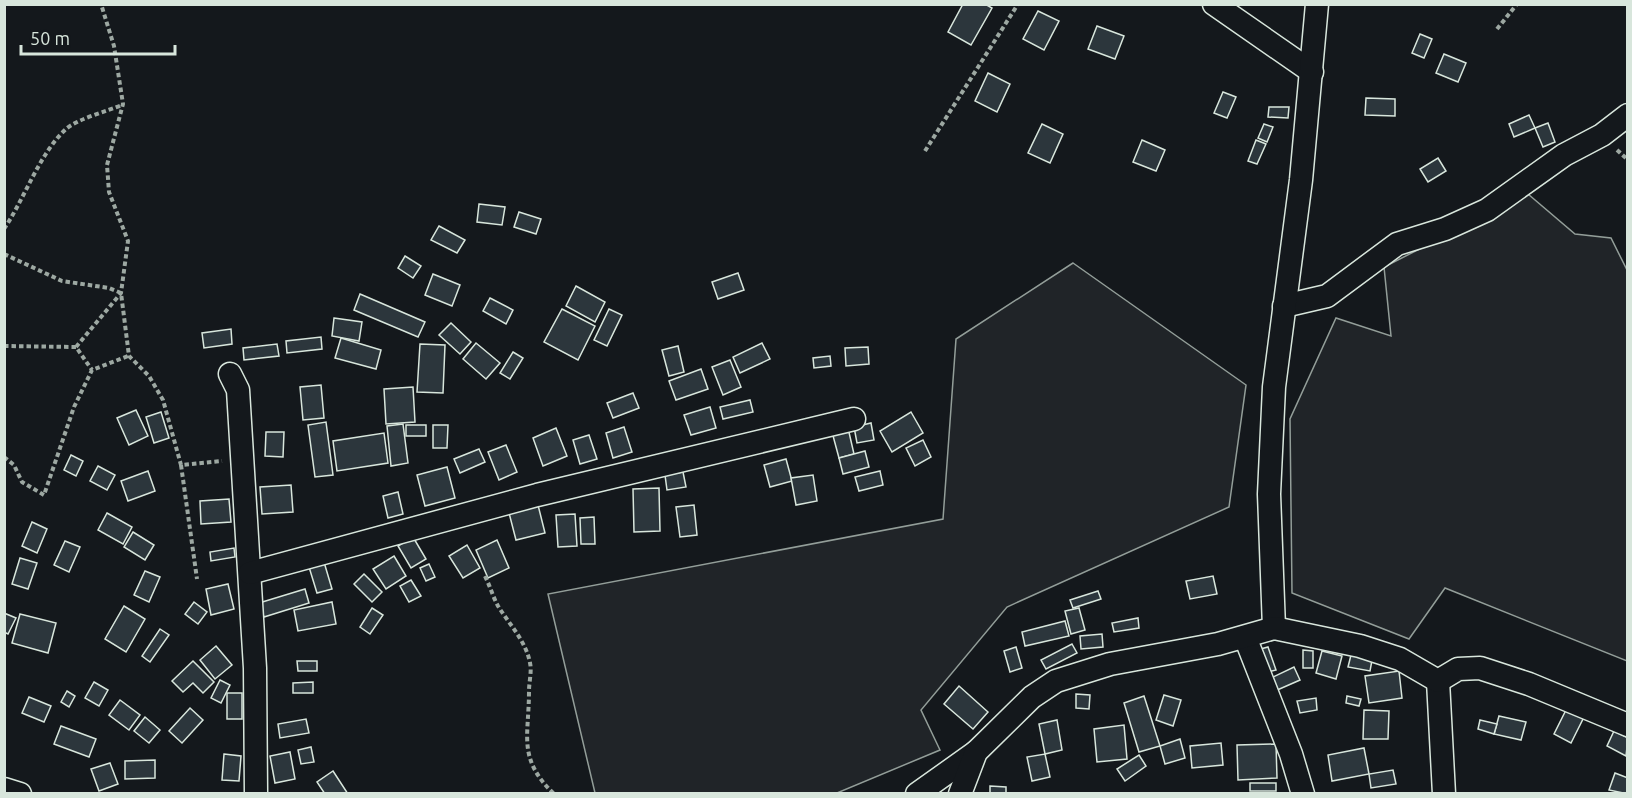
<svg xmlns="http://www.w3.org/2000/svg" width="1632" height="798" font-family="Ubuntu,sans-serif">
  <rect width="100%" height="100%" fill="#14181c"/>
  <g fill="#202428" stroke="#939e99" stroke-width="1.5">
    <path d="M1528 194 1575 234 1611 238 1628 272 1627 661 1445 588 1409 639 1292 593 1290 419 1336 318 1391 336 1384 267Z"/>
    <path d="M1073 263 1246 385 1229 507 1007 607 921 710 940 750 837 793H595L548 594 943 519 956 339Z"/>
  </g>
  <g fill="#2c363c" stroke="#d8e6dc" stroke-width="1.5">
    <path d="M963 4H985L992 8 971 45 948 32Z"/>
    <path d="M1038 11 1059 21 1044 50 1023 39Z"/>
    <path d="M1097 26 1124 36 1115 59 1088 49Z"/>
    <path d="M1420 34 1432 39 1424 58 1412 53Z"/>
    <path d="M1444 54 1466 63 1458 82 1436 73Z"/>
    <path d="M988 73 1010 84 997 112 975 101Z"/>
    <path d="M1223 92 1236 97 1227 118 1214 113Z"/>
    <path d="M1366 98 1395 99V116L1365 115Z"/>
    <path d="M1269 107H1289L1288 118 1268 117Z"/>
    <path d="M1529 115 1535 128 1514 137 1509 124Z"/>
    <path d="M1548 123 1555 142 1543 147 1535 128Z"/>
    <path d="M1042 124 1063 134 1050 163 1028 153Z"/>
    <path d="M1264 124 1273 127 1267 142 1258 138Z"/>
    <path d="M1142 140 1165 150 1156 171 1133 162Z"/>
    <path d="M1256 140 1266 144 1257 164 1248 161Z"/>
    <path d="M1438 158 1446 171 1428 182 1420 169Z"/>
    <path d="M479 204 505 207 502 225 477 222Z"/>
    <path d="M519 212 541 219 536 234 514 227Z"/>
    <path d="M439 226 465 240 457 253 431 240Z"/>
    <path d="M405 256 421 266 413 278 398 268Z"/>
    <path d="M738 273 744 290 718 299 712 282Z"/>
    <path d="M433 274 460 285 452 306 425 295Z"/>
    <path d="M576 286 605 302 595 322 566 306Z"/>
    <path d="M360 294 425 322 418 337 354 310Z"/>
    <path d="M490 298 513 310 506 324 483 311Z"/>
    <path d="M562 309 595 326 578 360 544 342Z"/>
    <path d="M609 309 622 315 607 346 594 340Z"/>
    <path d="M334 318 362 322 359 341 332 336Z"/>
    <path d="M451 323 471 342 460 354 439 335Z"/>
    <path d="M231 329 232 344 204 348 202 333Z"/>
    <path d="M321 337 322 349 287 353 286 341Z"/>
    <path d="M341 338 381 350 376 369 335 358Z"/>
    <path d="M476 343 500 363 486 379 463 359Z"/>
    <path d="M762 343 770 359 740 373 733 357Z"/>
    <path d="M277 344 279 356 244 360 243 348Z"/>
    <path d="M420 344 445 345 443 393 417 392Z"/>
    <path d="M678 346 684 372 669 376 662 350Z"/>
    <path d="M868 347 869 364 846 366 845 348Z"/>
    <path d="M513 352 523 358 510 379 500 373Z"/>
    <path d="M830 356 831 366 814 368 813 358Z"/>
    <path d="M730 360 741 387 723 395 712 367Z"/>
    <path d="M701 369 708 389 676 400 669 381Z"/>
    <path d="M321 385 324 418 303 420 300 387Z"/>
    <path d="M413 387 415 422 386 424 384 389Z"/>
    <path d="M633 393 639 408 613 418 607 403Z"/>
    <path d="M750 400 753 412 723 419 720 407Z"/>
    <path d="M710 407 716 428 691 435 684 415Z"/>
    <path d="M136 410 148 436 129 445 117 418Z"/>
    <path d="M161 412 169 438 154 443 146 417Z"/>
    <path d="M911 412 923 433 892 452 880 431Z"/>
    <path d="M326 422 333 475 315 477 308 425Z"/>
    <path d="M871 423 874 440 857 443 854 427Z"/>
    <path d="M403 424 408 463 391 466 387 426Z"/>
    <rect x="406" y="425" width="20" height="11"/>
    <path d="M433 425H448L447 448H433Z"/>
    <path d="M624 427 632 452 613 458 606 433Z"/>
    <path d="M556 428 567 456 543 466 533 438Z"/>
    <path d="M848 428 854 454 839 458 832 432Z"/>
    <path d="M266 432H284L283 457 265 456Z"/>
    <path d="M384 433 388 463 337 471 333 441Z"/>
    <path d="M589 435 597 459 580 464 573 440Z"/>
    <path d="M923 440 931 457 915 466 906 448Z"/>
    <path d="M506 445 517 472 499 480 488 452Z"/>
    <path d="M479 449 485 462 460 473 454 459Z"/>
    <path d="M865 451 869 467 843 474 839 458Z"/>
    <path d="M71 455 83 461 76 476 64 470Z"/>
    <path d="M786 459 792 481 770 487 764 465Z"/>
    <path d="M98 466 115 475 107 490 90 481Z"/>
    <path d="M447 467 455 498 425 506 417 475Z"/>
    <path d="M148 471 155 491 128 501 121 481Z"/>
    <path d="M880 471 883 485 859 491 855 477Z"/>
    <path d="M683 472 686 487 667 490 665 475Z"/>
    <path d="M813 475 817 501 796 505 791 478Z"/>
    <path d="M291 485 293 512 262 514 260 487Z"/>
    <path d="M659 488 660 531 634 532 633 489Z"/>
    <path d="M398 492 403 514 388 518 383 496Z"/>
    <path d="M229 499 231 522 201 524 200 501Z"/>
    <path d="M537 501 545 533 516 540 508 509Z"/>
    <path d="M694 505 697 535 680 537 676 507Z"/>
    <path d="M107 513 132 527 123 544 98 530Z"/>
    <path d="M575 514 577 546 558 547 556 515Z"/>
    <path d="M594 517 595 544H581L580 518Z"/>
    <path d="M32 522 47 529 37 553 22 546Z"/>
    <path d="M133 532 154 545 145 560 124 547Z"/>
    <path d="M413 537 426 559 411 568 398 546Z"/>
    <path d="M497 540 509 568 488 578 476 550Z"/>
    <path d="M65 541 80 547 69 572 54 565Z"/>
    <path d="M467 545 480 568 463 578 449 556Z"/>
    <path d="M234 548 235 557 211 561 210 552Z"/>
    <path d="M394 556 406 576 386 589 373 569Z"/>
    <path d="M20 558 37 563 28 589 12 584Z"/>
    <path d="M324 562 332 589 317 593 309 567Z"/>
    <path d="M429 564 435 577 426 581 420 568Z"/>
    <path d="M145 571 160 577 149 602 134 595Z"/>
    <path d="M364 574 382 592 372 602 354 584Z"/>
    <path d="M1213 576 1217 594 1190 599 1186 581Z"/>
    <path d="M411 580 421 596 409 602 400 586Z"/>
    <path d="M228 584 234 609 211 615 206 589Z"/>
    <path d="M305 589 309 603 264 617 259 603Z"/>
    <path d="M1098 591 1101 599 1073 608 1070 600Z"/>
    <path d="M194 602 207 612 198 624 185 614Z"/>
    <path d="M332 602 336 624 298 631 294 610Z"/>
    <path d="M124 606 145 619 126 652 105 639Z"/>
    <path d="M372 608 383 615 370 634 360 627Z"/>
    <path d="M1079 608 1085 630 1071 634 1065 611Z"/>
    <path d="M4 613 16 618 8 634 4 632Z"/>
    <path d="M20 614 56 623 48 653 12 643Z"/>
    <path d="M1138 618 1139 628 1114 632 1112 623Z"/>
    <path d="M1065 621 1069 636 1025 646 1022 632Z"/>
    <path d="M160 629 169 635 150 662 142 656Z"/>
    <path d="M1102 634 1103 647 1081 649 1080 636Z"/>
    <path d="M1072 644 1077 653 1046 669 1041 660Z"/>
    <path d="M216 646 232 665 215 679 200 660Z"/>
    <path d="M1016 647 1022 668 1010 672 1004 651Z"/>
    <path d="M1268 647 1276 670 1264 673 1257 650Z"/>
    <path d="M1303 650 1313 651V668H1303Z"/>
    <path d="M1322 651 1342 656 1336 679 1316 673Z"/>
    <path d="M1352 651 1373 655 1370 671 1348 667Z"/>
    <path d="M193 661 214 682 203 693 193 683 183 692 172 681Z"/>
    <path d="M297 661H317V671H298Z"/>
    <path d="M1294 667 1300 680 1275 691 1269 679Z"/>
    <path d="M1399 671 1402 698 1369 703 1365 676Z"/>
    <path d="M220 680 230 685 221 703 211 698Z"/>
    <path d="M94 682 108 690 99 706 85 698Z"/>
    <path d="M313 682V693H293V683Z"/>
    <path d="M959 686 988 712 973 729 944 704Z"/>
    <path d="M67 691 75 696 69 707 61 702Z"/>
    <rect x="227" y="693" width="15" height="26"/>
    <path d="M1076 694 1090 695 1089 709 1076 708Z"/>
    <path d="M1164 695 1181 700 1173 726 1156 720Z"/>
    <path d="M1144 696 1160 746 1139 752 1124 703Z"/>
    <path d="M1347 696 1361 699 1359 706 1346 703Z"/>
    <path d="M29 697 51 706 44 722 22 713Z"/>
    <path d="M1316 698 1317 710 1300 713 1297 701Z"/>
    <path d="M120 700 140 715 129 730 109 715Z"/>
    <path d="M190 708 203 720 182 743 169 731Z"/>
    <path d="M1567 708 1584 717 1571 743 1554 734Z"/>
    <path d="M1364 710 1389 711 1388 739H1363Z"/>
    <path d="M1499 716 1526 722 1521 740 1494 734Z"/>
    <path d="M145 717 160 730 149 743 134 731Z"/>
    <path d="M306 719 309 733 280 738 278 724Z"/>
    <path d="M1057 720 1062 750 1045 754 1039 724Z"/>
    <path d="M1480 720 1497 724 1494 734 1478 729Z"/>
    <path d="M1124 725 1127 759 1097 762 1094 729Z"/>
    <path d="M61 726 96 739 89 757 54 744Z"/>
    <path d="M1614 731 1628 738 1626 756 1607 746Z"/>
    <path d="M1180 739 1185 758 1165 764 1160 746Z"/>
    <path d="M1221 743 1223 765 1192 768 1190 746Z"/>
    <path d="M1276 744 1277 778 1238 780 1237 745Z"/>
    <path d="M311 747 314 762 301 764 298 750Z"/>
    <path d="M1364 748 1369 774 1332 781 1328 755Z"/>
    <path d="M290 752 295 779 275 783 270 756Z"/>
    <path d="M224 754 241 756 239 781 222 780Z"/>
    <path d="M1045 754 1050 777 1032 781 1027 757Z"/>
    <path d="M1139 755 1146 766 1125 781 1117 769Z"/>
    <path d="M155 760V778L125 779V761Z"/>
    <path d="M110 763 118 784 99 791 91 769Z"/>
    <path d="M1393 770 1396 784 1371 788 1369 774Z"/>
    <path d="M333 771 348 794H325L317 782Z"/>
    <path d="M1615 773 1628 778V794L1609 790Z"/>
    <rect x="1250" y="783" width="26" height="8"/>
    <path d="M990 786 1006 787V794H990Z"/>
  </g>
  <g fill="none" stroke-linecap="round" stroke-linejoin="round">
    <defs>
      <g id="minor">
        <path d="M1214 4 1312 72"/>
        <path d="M1284 306 1327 296 1397 244 1445 229 1487 210 1564 155 1602 135 1628 115"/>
        <path d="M230 374 238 390 255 668 256 794"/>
        <path d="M250 573 537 495 854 419"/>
        <path d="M1274 628 1269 494 1274 387 1301 180 1317 4"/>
        <path d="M1245 637 1291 754 1303 794"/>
        <path d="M1438 681 1444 794"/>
        <path d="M4 789 20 794"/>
        <path d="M917 794 976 752"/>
        <path d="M960 794 976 752 1032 697 1056 681 1110 664 1218 644 1274 628 1360 646 1400 659 1438 681 1458 669 1480 668 1529 684 1628 725"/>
      </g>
    </defs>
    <use href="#minor" stroke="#d8e6dc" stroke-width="25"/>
    <g stroke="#9da8a2" stroke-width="4" stroke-dasharray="4.5 3" stroke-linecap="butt">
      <path d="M1497 29 1517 4"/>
      <path d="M1617 150 1628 160"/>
      <path d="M925 151 1018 4"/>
      <path d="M4 229C25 198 39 154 66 129 77 119 108 111 122 105"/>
      <path d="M4 254 62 281 109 288 121 293 129 356 149 376 163 400 181 465 222 461"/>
      <path d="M4 346 76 347 92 370"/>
      <path d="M76 347 121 293 128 241 109 192 107 165 123 104 114 46 101 4"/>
      <path d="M4 457 14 465 22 482 44 495 74 407 92 370 128 356"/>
      <path d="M181 465 197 579"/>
      <path d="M485 576C490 586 493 597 498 606 509 624 526 641 530 663 532 671 529 682 529 691 529 737 517 758 554 794"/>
    </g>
    <use href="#minor" stroke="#14181c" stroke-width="22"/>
  </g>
  <rect width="1632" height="798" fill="none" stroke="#d8e6dc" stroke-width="12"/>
  <path d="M21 45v9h154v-9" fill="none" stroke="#d8e6dc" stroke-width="3"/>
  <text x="30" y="45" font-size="18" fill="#d8e6dc" stroke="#14181c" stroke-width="4.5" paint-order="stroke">50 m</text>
</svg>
